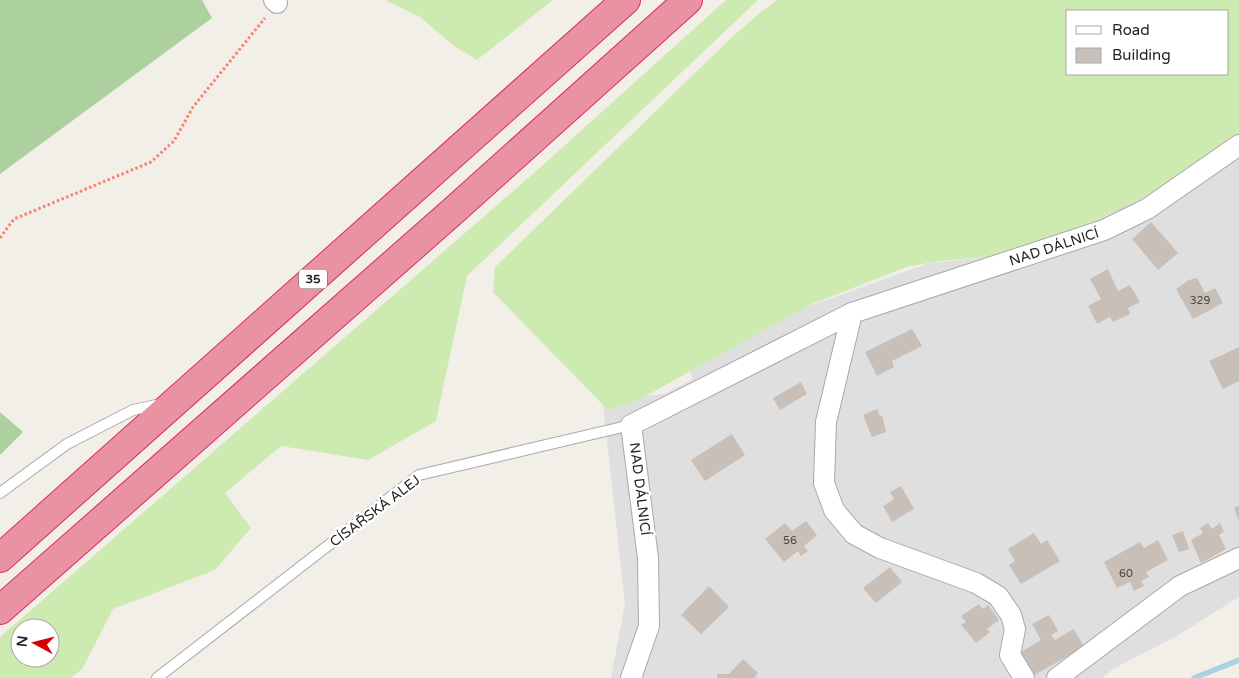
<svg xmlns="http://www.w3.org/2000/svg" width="1239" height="678" font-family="'Varela Round',sans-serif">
  <rect width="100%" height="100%" fill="#f2efe9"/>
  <path fill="#e0dfdf" d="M1239 132V597L1175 637 1113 669 1102 678H611L625 604 603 404 609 410 635 402 645 396 664 394 693 379 690 371 804 308 929 263 986 257 1021 251 1122 209 1162 186 1231 140 1230 137Z"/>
  <g fill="#cdebb0" fill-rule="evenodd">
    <path d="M385 0H553L477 60 454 46 420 17Z"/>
    <path d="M726 0H758L467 276 436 421 368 460 281 446 225 493 251 528 215 570 113 609 83 668 71 678H0V637L534 173ZM20 628H50V658H20Z"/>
    <path d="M777 0H1239V132L1230 137 1228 144 1156 190 1122 209 1021 251 986 257 938 261 907 267 812 304 635 402 608 410 493 292 495 267 733 36 762 11ZM1068 11H1228V74H1068Z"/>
  </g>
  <g fill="#add19e">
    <path d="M0 0H202L212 18 0 174Z"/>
    <path d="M0 412 23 432 0 455Z"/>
  </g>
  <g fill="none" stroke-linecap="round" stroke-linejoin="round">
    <path stroke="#aad3df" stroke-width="5.5" d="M1194 678 1239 660"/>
  </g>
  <g fill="#c7bfb8">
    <path d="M1151 222 1178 253 1158 270 1132 239Z"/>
    <path d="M1108 269 1118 291 1130 285 1140 302 1128 308 1130 314 1113 322 1110 317 1097 324 1088 306 1101 299 1090 279Z"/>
    <path d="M1197 278 1205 293 1215 288 1223 303 1193 319 1176 289 1189 280Z"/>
    <path d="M912 329 922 346 892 361 894 367 877 376 865 352Z"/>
    <path d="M1239 347V381L1223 389 1209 361Z"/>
    <path d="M801 382 807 394 780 410 773 398Z"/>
    <path d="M877 409 880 416 882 415 886 432 872 437 863 415Z"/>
    <path d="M732 434 745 455 705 481 691 460Z"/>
    <path d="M901 486 914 509 892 522 883 506 894 499 890 492Z"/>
    <path d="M1239 506V521L1234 508Z"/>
    <path d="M806 521 817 535 804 546 808 551 801 556 798 551 784 562 765 539 785 523 792 531Z"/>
    <path d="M1208 523 1212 529 1220 523 1224 532 1219 535 1226 549 1201 563 1191 540 1203 533 1200 528Z"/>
    <path d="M1183 531 1189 549 1179 552 1172 535Z"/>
    <path d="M1034 533 1041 544 1047 540 1060 561 1021 584 1009 565 1015 561 1008 549Z"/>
    <path d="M1158 540 1168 560 1146 572 1149 577 1141 581 1144 586 1134 591 1130 582 1117 588 1104 562 1140 542 1144 548Z"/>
    <path d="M890 567 902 582 876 603 863 588Z"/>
    <path d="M709 586 729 607 701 634 681 615Z"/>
    <path d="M979 604 983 609 988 605 999 620 987 629 990 632 976 643 961 625 966 622 961 616Z"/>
    <path d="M1049 615 1058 631 1051 635 1055 640 1074 629 1084 647 1029 678 1016 655 1041 640 1032 624Z"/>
    <path d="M743 659 758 673 754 678H717V674H729Z"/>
  </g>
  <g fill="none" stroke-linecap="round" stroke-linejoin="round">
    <defs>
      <g id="lane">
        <path d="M0 493 67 444 133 410 161 404"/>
        <path d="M157 678 419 475 631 425"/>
      </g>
      <g id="street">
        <path d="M274 0 277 3"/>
        <path d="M852 313 826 422 824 483 834 510 854 534 880 548 976 583 998 596 1011 615 1015 629 1010 655 1024 678"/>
        <path d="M631 678 649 626 648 558 631 425 852 313 1104 230 1147 209 1239 145"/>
        <path d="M1057 678 1180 586 1239 558"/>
      </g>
      <g id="highway">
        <path d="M0 558 626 0"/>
        <path d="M0 610 452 212 688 0"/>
      </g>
    </defs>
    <use href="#lane" stroke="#a9a9a9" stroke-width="12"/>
    <use href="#street" stroke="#a9a9a9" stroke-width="22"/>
    <use href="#highway" stroke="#dc2a67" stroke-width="30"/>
    <path stroke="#fa8072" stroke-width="3" stroke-dasharray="2.5 2.5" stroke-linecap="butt" d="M0 238 14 219 151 162 174 141 193 107 265 18"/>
    <use href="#lane" stroke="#fff" stroke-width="10"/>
    <use href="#street" stroke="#fff" stroke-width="20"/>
    <use href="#highway" stroke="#e892a2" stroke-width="28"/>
  </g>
  <g text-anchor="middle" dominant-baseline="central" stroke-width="5" stroke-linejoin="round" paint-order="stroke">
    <g font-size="11" fill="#4b4948">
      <text x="1200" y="300">329</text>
      <text x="790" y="540">56</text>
      <text x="1126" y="573">60</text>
    </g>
    <rect fill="#fff" stroke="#646464" stroke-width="1" x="299" y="269.5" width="28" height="19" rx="4"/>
    <g font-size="12" font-weight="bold" fill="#222">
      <text x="313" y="279">35</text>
    </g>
    <g font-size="14" fill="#222" stroke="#fff">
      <text transform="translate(1054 247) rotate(-18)">NAD DÁLNICÍ</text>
      <text transform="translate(640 489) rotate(83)">NAD DÁLNICÍ</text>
      <text transform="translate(375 511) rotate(-37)">CÍSAŘSKÁ ALEJ</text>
    </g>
  </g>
  <rect x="1066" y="10" width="162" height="65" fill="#ffffff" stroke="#a7a7a7"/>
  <rect x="1076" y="26" width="25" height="8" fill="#ffffff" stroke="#a7a7a7"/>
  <text x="1112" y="35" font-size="15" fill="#222222">Road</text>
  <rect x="1076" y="48" width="25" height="15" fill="#c7bfb8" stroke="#a7a7a7"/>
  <text x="1112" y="60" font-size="15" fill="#222222">Building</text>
  <g transform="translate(35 643) rotate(277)"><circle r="24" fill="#ffffff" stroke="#a7a7a7"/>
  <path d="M0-4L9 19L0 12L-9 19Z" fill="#d40000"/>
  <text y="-8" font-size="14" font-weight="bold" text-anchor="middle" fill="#222222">N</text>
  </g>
</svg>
